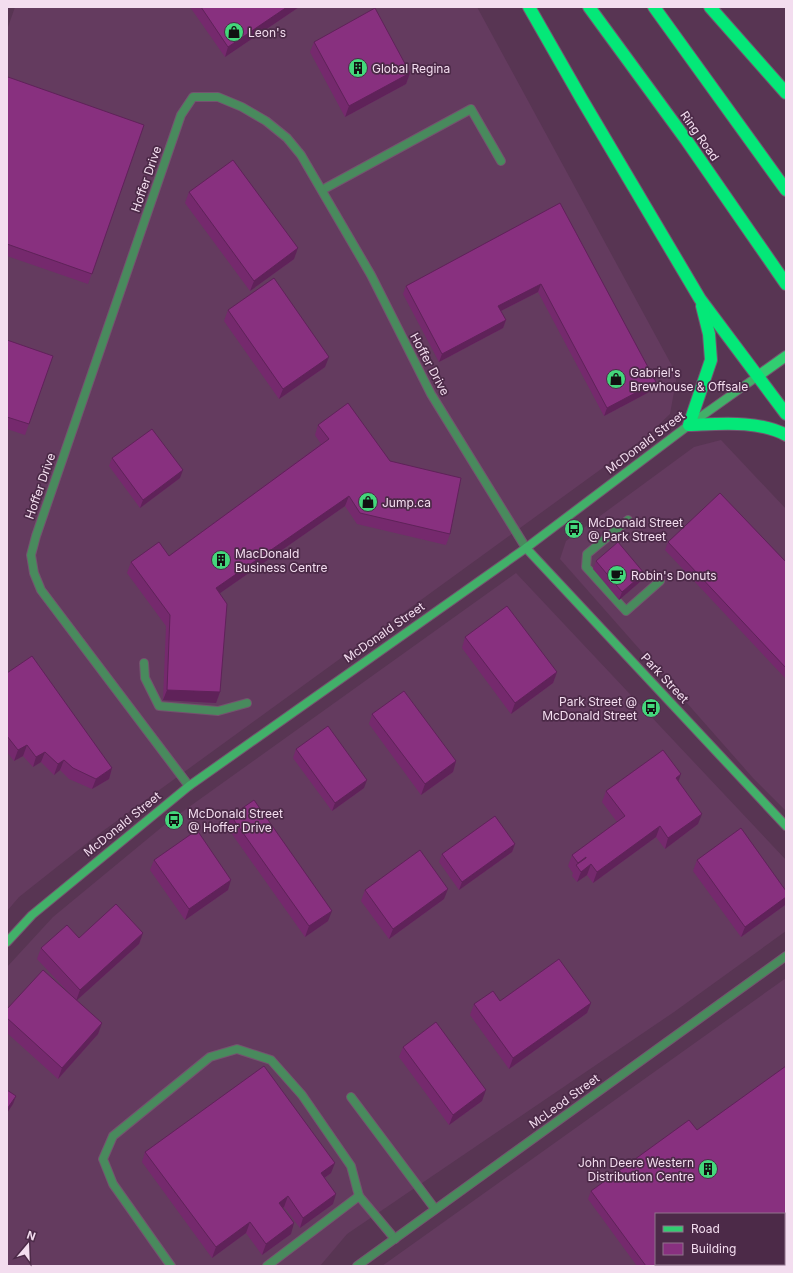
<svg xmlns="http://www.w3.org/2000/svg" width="793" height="1273" font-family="Inter,sans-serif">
  <rect width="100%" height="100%" fill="#583553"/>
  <g fill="#643b5f" fill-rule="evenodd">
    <path d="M15 7H477L677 375 670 414 648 435 96 836 19 897 7 911V30Z"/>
    <path d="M721 440 786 509V811L753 778 560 559 566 541 694 447Z"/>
    <path d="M516 573 786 860V931L674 1012 347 1234 320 1266H7V967L53 917 168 822Z"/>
    <path d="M786 978V1266H382ZM656 1214H784V1264H656Z"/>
  </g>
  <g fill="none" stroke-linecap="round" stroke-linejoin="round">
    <defs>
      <g id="lane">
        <path d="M322 190 471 109 501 161"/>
        <path d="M628 520 587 554 586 567 626 611 660 581"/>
        <path d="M144 663 145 678 159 706 218 711 247 703"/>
        <path d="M351 1097 435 1209"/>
        <path d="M171 1266 113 1184 103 1159 113 1136 210 1057 237 1049 271 1060 302 1095 351 1166 359 1196"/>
        <path d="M267 1266 359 1196 395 1239"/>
      </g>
      <g id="street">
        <path d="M189 786 41 590 34 573 31 555 36 536 181 115 193 97H218L242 107 266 121 287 138 301 155 371 275 431 394 526 548"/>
        <path d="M357 1266 786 956"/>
      </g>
      <g id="secondary">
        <path d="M526 548 786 826"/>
        <path d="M7 942 32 915 189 786 526 548 689 425 758 376"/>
      </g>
      <path id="primary" d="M758 376 786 356"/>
      <g id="highway">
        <path d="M529 7 581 98 700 299 786 414"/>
        <path d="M589 7 687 141 786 284"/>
        <path d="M654 7 786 190"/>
        <path d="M710 7 786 93"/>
        <path d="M702 306 709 334 711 360 689 425C720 424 758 420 786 435"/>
      </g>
    </defs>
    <use href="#lane" stroke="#74536f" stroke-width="10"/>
    <use href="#street" stroke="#74536f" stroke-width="10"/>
    <use href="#secondary" stroke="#74536f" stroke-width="10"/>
    <use href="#primary" stroke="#74536f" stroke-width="12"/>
    <use href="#highway" stroke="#74536f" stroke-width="14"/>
    <use href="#lane" stroke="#498a5d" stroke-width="8"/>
    <use href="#street" stroke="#498a5d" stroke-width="8"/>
    <use href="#secondary" stroke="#42b069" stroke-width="8"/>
    <use href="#primary" stroke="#32cd71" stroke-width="10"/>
    <use href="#highway" stroke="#04e878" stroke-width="12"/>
  </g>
  <g fill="#75296d">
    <path d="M190 7H299L225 57Z"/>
    <path d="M314 42 410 73 406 84 345 117 310 52Z"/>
    <path d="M7 79 144 125 88 284 7 256Z"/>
    <path d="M189 192 294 259 250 291 185 203Z"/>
    <path d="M560 203 656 382 653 390 604 416 538 292 501 311 506 320 503 328 439 362 403 294 406 286Z"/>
    <path d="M228 310 325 367 279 399 224 321Z"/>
    <path d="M7 340 53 356 25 435 7 429Z"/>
    <path d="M318 425 390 461 450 534 446 545 357 524 345 506 220 593V692L216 703 163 700 166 626 127 573 131 562 169 556 321 444 315 435Z"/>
    <path d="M112 458 180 478 140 508 109 466Z"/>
    <path d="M668 542 786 562V679L665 550Z"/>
    <path d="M596 561 641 581 619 600 593 569Z"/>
    <path d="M465 637 557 672 553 683 511 714 462 648Z"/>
    <path d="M7 673 112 768 109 779 92 789 69 779 60 770 54 775 41 762 33 767 23 756 14 761 7 752Z"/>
    <path d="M372 714 456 761 453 772 421 795 369 724Z"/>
    <path d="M296 749 364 788 332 811 293 758Z"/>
    <path d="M678 781 698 824 665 849 656 837 593 883 587 875 577 882 572 876 573 873 568 866 572 855 617 822 602 802 606 791Z"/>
    <path d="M231 816 328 921 305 937 227 827Z"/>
    <path d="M515 844 512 852 459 890 439 862 442 854Z"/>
    <path d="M154 860 228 890 185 920 150 870Z"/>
    <path d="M697 860 786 891V903L785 905 741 937 693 871Z"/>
    <path d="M365 890 444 899 389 939 361 901Z"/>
    <path d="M143 933 139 944 77 1000 102 1023 98 1034 58 1079 7 1033V1009L69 993 37 959 41 948 79 938Z"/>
    <path d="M591 1003 587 1013 509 1069 470 1015 474 1004Z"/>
    <path d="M403 1047 482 1101 449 1125 399 1057Z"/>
    <path d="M697 1130 786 1266H637L588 1199 591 1191Z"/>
    <path d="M145 1152 331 1173 325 1178 333 1204 300 1228 284 1207 283 1208 291 1234 262 1255 246 1233 212 1258 142 1162Z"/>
  </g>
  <g fill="#5f2259">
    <path d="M287 7H299L225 57 228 47Z"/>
    <path d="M410 73 406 84 345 117 349 106Z"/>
    <path d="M298 248 294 259 250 291 254 281Z"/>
    <path d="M541 284 538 292 495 314 498 306Z"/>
    <path d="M506 320 503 328 439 362 442 354Z"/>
    <path d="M329 357 325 367 279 399 283 389Z"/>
    <path d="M656 382 653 390 604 416 607 408Z"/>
    <path d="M183 470 180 478 140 508 143 500Z"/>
    <path d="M349 496 345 506 213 598 216 588Z"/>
    <path d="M644 573 641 581 619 600 622 592Z"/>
    <path d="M557 672 553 683 511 714 515 703Z"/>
    <path d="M167 690 220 692 216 703 163 700Z"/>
    <path d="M27 745 23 756 14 761 18 750Z"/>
    <path d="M45 752 41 762 33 767 36 757Z"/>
    <path d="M64 760 60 770 54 775 58 764Z"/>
    <path d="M456 761 453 772 421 795 425 784Z"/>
    <path d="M112 768 109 779 92 789 96 779Z"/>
    <path d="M681 774 677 785 676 778Z"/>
    <path d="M367 780 364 788 332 811 335 803Z"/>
    <path d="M702 814 698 824 665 849 668 838Z"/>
    <path d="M660 826 656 837 593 883 597 872Z"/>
    <path d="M515 844 512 852 459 890 462 882Z"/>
    <path d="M586 857 582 867 576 866 578 863Z"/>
    <path d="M591 864 587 875 577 882 581 872Z"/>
    <path d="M231 880 228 890 185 920 189 909Z"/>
    <path d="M448 889 444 899 389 939 393 929Z"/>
    <path d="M786 897V903L785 905 741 937 745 927Z"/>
    <path d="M332 911 328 921 305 937 309 926Z"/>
    <path d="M143 933 139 944 76 1001 80 990Z"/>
    <path d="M591 1003 587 1013 509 1069 513 1058Z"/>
    <path d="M102 1023 98 1034 58 1079 62 1068Z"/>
    <path d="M486 1090 482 1101 449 1125 453 1115Z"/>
    <path d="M16 1096 13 1104 7 1113V1109Z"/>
    <path d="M335 1163 331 1173 317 1183 321 1173Z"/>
    <path d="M336 1194 333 1204 300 1228 303 1218Z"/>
    <path d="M288 1196 284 1207 276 1213 279 1203Z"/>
    <path d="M250 1222 246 1233 212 1258 216 1247Z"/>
    <path d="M294 1223 291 1234 262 1255 266 1244Z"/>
  </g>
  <g fill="#88307f" stroke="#5f2259" fill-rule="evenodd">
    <path d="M201 7H287L228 47Z"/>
    <path d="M375 8 410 73 349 106 314 42Z"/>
    <path d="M8 77 144 125 92 274 7 244V79Z"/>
    <path d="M233 160 298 248 254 281 189 192Z"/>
    <path d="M560 203 656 382 607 408 541 284 498 306 506 320 442 354 406 286Z"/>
    <path d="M274 278 329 357 283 389 228 310Z"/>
    <path d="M7 340 53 356 29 424 7 417Z"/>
    <path d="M348 403 390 461 461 478 450 534 360 513 349 496 216 588 227 604 220 692 167 690 170 615 131 562 159 542 169 556 329 439 318 425Z"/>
    <path d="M152 429 183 470 143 500 112 458Z"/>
    <path d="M720 493 786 562V668L668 542Z"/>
    <path d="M618 542 644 573 622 592 596 561Z"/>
    <path d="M507 606 557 672 515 703 465 637Z"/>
    <path d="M32 656 112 768 96 779 73 768 64 760 58 764 45 752 36 757 27 745 18 750 7 736V673Z"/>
    <path d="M404 691 456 761 425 784 372 714Z"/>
    <path d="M328 726 367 780 335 803 296 749Z"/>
    <path d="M663 750 681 774 676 778 702 814 668 838 660 826 597 872 591 864 581 872 576 865 586 858V857L578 863 572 855 625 816 606 791Z"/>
    <path d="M254 800 332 911 309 926 231 816Z"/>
    <path d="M495 816 515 844 462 882 442 854Z"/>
    <path d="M741 828 786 891V897L745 927 697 860Z"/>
    <path d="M197 830 231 880 189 909 154 860Z"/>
    <path d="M420 850 448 889 393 929 365 890Z"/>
    <path d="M116 904 143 933 80 990 41 948 67 925 79 938Z"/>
    <path d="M559 959 591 1003 513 1058 474 1004 493 991 500 1001Z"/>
    <path d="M43 970 102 1023 62 1068 7 1018V1009Z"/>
    <path d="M436 1022 486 1090 453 1115 403 1047Z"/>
    <path d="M264 1066 335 1163 321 1173 336 1194 303 1218 288 1196 279 1203 294 1223 266 1244 250 1222 216 1247 145 1152Z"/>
    <path d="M786 1066V1266H646L591 1191 689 1120 697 1130ZM656 1214H784V1264H656Z"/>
    <path d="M7 1090 16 1096 7 1109Z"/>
  </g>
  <defs>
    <symbol id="shop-disc" viewBox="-11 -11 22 22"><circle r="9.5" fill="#43d77b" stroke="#4c2a48"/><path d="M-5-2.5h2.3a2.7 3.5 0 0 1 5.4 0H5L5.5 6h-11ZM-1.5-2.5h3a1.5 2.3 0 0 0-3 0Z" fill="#111"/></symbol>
    <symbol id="building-disc" viewBox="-11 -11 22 22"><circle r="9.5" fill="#43d77b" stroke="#4c2a48"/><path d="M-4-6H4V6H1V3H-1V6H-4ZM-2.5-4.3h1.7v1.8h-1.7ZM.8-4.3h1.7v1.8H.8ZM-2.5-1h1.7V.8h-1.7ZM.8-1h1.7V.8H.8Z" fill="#111"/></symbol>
    <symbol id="bus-disc" viewBox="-11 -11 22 22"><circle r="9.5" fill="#43d77b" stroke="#4c2a48"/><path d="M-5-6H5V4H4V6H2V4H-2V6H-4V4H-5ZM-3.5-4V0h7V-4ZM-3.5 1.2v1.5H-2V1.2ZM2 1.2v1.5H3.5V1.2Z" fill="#111"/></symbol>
    <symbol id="cafe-disc" viewBox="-11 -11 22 22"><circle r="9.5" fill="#43d77b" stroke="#4c2a48"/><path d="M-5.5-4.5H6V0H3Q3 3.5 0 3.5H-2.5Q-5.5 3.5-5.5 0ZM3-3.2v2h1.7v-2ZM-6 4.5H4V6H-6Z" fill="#111"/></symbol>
  </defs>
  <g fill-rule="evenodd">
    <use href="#shop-disc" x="223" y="21" width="22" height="22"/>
    <use href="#building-disc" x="347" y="57" width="22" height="22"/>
    <use href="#shop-disc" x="605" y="368" width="22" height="22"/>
    <use href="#shop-disc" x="357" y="491" width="22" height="22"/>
    <use href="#bus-disc" x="563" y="518" width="22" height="22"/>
    <use href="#building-disc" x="210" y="549" width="22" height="22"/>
    <use href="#cafe-disc" x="606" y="564" width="22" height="22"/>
    <use href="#bus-disc" x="640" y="697" width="22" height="22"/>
    <use href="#bus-disc" x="163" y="809" width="22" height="22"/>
    <use href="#building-disc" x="697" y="1158" width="22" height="22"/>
  </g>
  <g text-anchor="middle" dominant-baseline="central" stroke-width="3.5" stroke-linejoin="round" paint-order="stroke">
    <g font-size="12" fill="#f3ddef" stroke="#4c2a48" text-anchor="start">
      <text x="248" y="32">Leon's</text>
      <text x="372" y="68">Global Regina</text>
      <text x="630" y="372">Gabriel's<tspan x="630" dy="14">Brewhouse &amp; Offsale</tspan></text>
      <text x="382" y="502">Jump.ca</text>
      <text x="588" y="522">McDonald Street<tspan x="588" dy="14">@ Park Street</tspan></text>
      <text x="235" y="553">MacDonald<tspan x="235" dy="14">Business Centre</tspan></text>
      <text x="631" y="575">Robin's Donuts</text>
      <text x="637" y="701" text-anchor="end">Park Street @<tspan x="637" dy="14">McDonald Street</tspan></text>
      <text x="188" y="813">McDonald Street<tspan x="188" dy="14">@ Hoffer Drive</tspan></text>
      <text x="694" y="1162" text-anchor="end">John Deere Western<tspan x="694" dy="14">Distribution Centre</tspan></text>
    </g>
    <g font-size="12" fill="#f3ddef" stroke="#4c2a48">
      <text transform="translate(700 136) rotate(55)">Ring Road</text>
      <text transform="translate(146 179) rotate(-71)">Hoffer Drive</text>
      <text transform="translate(430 364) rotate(62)">Hoffer Drive</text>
      <text transform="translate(645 442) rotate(-37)">McDonald Street</text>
      <text transform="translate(40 486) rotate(-71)">Hoffer Drive</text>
      <text transform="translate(384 632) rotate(-35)">McDonald Street</text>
      <text transform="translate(665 678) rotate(47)">Park Street</text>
      <text transform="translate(122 824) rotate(-39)">McDonald Street</text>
      <text transform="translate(564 1101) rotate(-36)">McLeod Street</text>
    </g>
  </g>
  <rect width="793" height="1273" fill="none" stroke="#f3ddef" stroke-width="16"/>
  <rect x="655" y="1213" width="130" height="52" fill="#4c2a48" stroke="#8f728b"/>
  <rect x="663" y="1226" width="20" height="6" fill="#32cd71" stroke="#8f728b"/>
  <text x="691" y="1233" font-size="12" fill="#f3ddef">Road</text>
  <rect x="663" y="1243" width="20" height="12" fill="#88307f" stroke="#8f728b"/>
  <text x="691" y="1253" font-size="12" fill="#f3ddef">Building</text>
  <g transform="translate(28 1245) rotate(19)" stroke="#4c2a48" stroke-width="3" paint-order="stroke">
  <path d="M0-3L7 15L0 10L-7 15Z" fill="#f3ddef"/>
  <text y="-6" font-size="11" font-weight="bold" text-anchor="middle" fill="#f3ddef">N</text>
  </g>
</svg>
